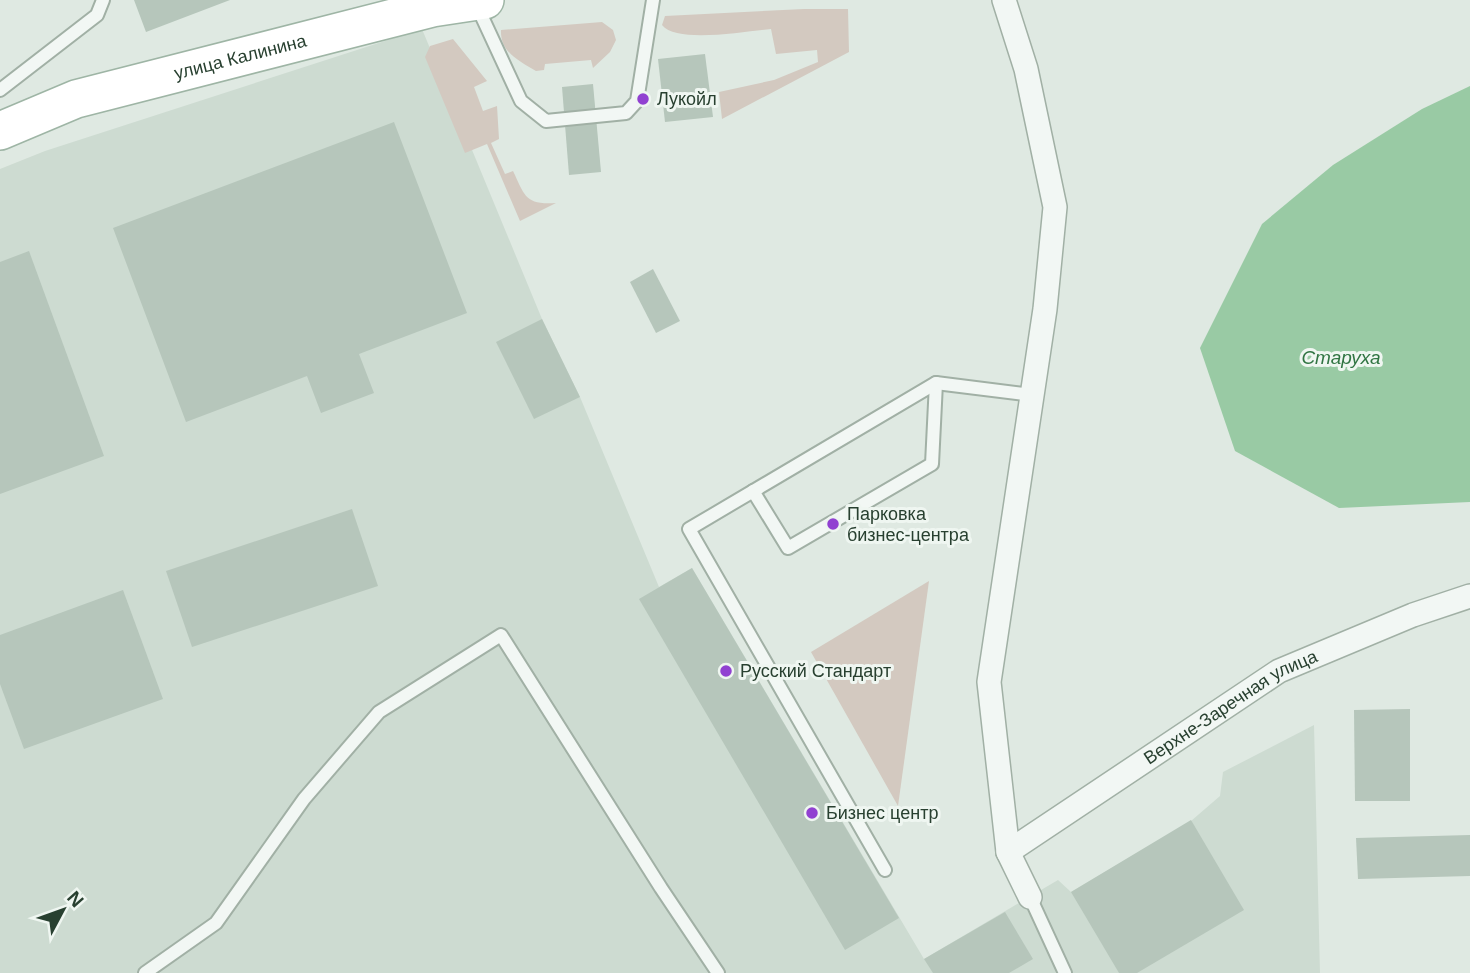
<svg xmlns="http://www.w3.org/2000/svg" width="1470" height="973" font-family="Arial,sans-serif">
  <rect width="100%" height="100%" fill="#dfe9e2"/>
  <path fill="#cddbd1" d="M422 29 542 319 580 397 659 587 692 568 924 959 1058 880 1071 892 1191 821 1220 796 1223 772 1314 725 1320 973H0V169L45 151Z"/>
  <g fill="#d3c9c0">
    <path d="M804 9H848L849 52 722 119 719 92 774 80 818 62 817 50 776 54 771 29C746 31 677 44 662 25L665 16Z"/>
    <path d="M602 22 613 30 616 40 610 52 593 68 591 60 545 64 544 70 536 71C519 61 500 52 501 30Z"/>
    <path d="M453 39 487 81 474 87 483 111 497 106 499 139 491 143 505 174 513 171C525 196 525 205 556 203L520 221 487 144 465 153 425 57 430 46Z"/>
    <path d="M929 581 898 806 811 652Z"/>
  </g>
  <path fill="#99caa4" d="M1470 86V502L1339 508 1235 451 1200 348 1262 224 1333 165 1422 109Z"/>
  <g fill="#b6c6bb">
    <path d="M134 0H230L146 32Z"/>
    <path d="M705 54 713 117 665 122 658 59Z"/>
    <path d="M593 84 601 172 569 175 562 87Z"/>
    <path d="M394 122 467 313 359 354 374 393 321 413 307 376 186 422 113 228Z"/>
    <path d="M29 251 104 456 0 494V262Z"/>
    <path d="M653 269 680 321 656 333 630 282Z"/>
    <path d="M542 319 580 397 534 419 496 342Z"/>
    <path d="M352 509 378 586 192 647 166 571Z"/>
    <path d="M692 568 899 918 845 950 639 599Z"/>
    <path d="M123 590 163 699 24 749 0 684V635Z"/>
    <path d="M1410 709V801H1355L1354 710Z"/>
    <path d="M1191 820 1244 910 1137 973H1119L1071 892Z"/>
    <path d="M1470 835V876L1358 879 1356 838Z"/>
    <path d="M1005 912 1033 959 1009 973H933L924 959Z"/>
  </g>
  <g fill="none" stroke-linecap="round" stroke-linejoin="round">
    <defs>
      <g id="lane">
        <path d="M477 6 521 101 546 121 626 113 637 101 653 0"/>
        <path d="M0 90 97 15 103 0"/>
        <path d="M753 491 788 548 932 464 936 383"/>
        <path d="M885 870 689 529 936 383 1032 395"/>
        <path d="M1030 897 1065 973"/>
        <path d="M145 973 216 923 304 799 379 712 501 635 661 888 718 973"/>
      </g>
      <g id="street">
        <path d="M1004 0 1026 69 1055 207 1045 309 989 682 1008 852 1030 897"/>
        <path id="s1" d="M1008 852 1279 671 1413 615 1470 596"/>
      </g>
      <g id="primary">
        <path id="s2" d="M0 131 76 99 432 8 485 0"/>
      </g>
    </defs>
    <use href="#lane" stroke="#a1b0a5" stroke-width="16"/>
    <use href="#street" stroke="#a1b0a5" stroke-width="26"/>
    <use href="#primary" stroke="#9eb5a5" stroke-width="40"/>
    <use href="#lane" stroke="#f2f7f4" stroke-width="12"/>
    <use href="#street" stroke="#f2f7f4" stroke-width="23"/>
    <use href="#primary" stroke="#fff" stroke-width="37"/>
  </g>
  <g fill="#9141d1" stroke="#eff6f1" stroke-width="2.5">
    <circle cx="643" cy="99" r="7"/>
    <circle cx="833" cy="524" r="7"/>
    <circle cx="726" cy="671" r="7"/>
    <circle cx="812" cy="813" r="7"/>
  </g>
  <g text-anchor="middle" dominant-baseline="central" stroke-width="6" stroke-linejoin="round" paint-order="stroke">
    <g font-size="18" fill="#284030" stroke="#eff6f1">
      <text stroke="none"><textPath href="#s2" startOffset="252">улица Калинина</textPath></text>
      <text stroke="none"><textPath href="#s1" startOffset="266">Верхне-Заречная улица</textPath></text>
    </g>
    <g font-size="18" fill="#284030" stroke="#eff6f1" text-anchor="start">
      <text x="657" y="99">Лукойл</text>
      <text x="847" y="514">Парковка<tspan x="847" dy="21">бизнес-центра</tspan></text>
      <text x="740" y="671">Русский Стандарт</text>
      <text x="826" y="813">Бизнес центр</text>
    </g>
    <g font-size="19" font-style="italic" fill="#317543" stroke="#eff6f1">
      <text x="1341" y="357">Старуха</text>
    </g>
  </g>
  <g transform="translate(63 910) rotate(49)" stroke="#eff6f1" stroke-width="5" paint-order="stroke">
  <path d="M0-5L12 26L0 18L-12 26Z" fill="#284030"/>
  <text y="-10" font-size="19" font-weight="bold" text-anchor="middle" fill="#284030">N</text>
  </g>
</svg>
